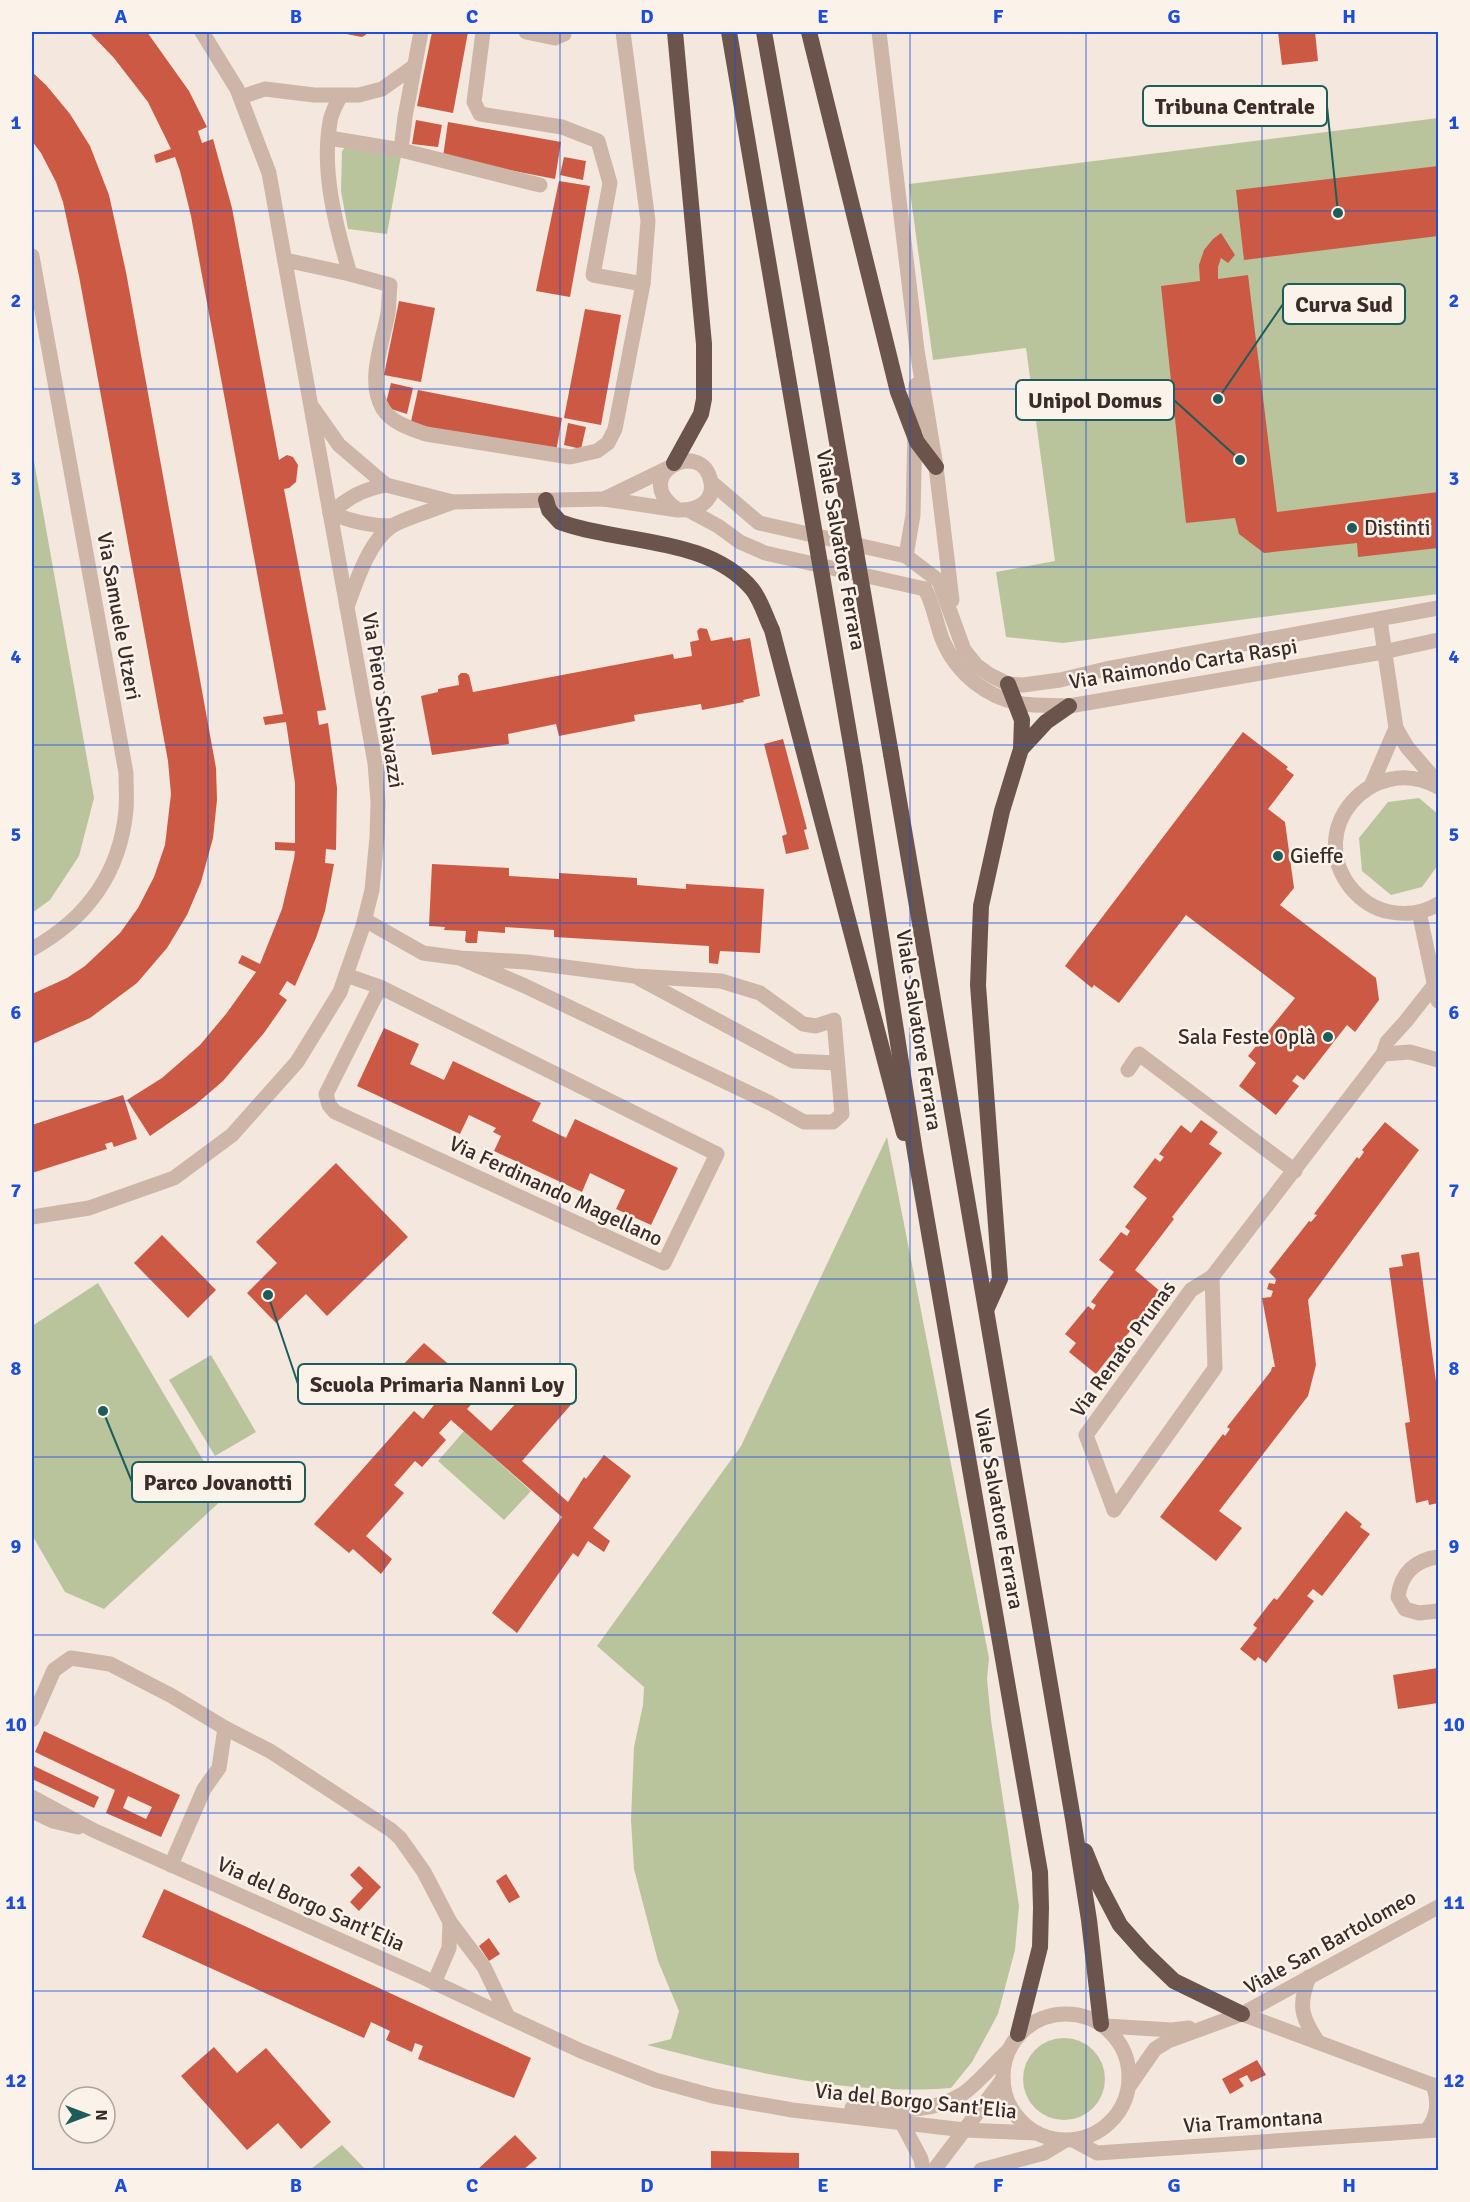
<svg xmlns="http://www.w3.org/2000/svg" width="1470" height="2202" font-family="Signika,sans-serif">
  <rect width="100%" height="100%" fill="#f4e7dd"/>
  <g fill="#bac49c">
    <path d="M1438 118V594L1063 643 1006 637 996 572 1055 561 1026 348 933 360 909 184Z"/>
    <path d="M348 144 401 156 387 234 348 229 341 191 342 151Z"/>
    <path d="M32 450 94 798 79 856 50 900 32 913Z"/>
    <path d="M1419 798 1438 814V865L1422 887 1391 895 1362 871 1359 838 1388 802Z"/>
    <path d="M887 1137 989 1658 987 1679 991 1720 1019 1906 1015 1950 998 2014 972 2062 951 2088C847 2096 746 2071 647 2045L671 2039 679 2011 658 1961 634 1869 631 1820 634 1747 643 1705 644 1687 597 1646 741 1446Z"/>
    <path d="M98 1283 225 1497 104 1609 65 1592 32 1535V1326Z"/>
    <path d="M211 1355 256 1432 215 1456 169 1380Z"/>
    <path d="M464 1431 531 1491 504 1520 438 1461Z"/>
    <circle cx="1064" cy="2079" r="41"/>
    <path d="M342 2145 366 2170H310L311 2169Z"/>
  </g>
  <g fill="#cb5943" fill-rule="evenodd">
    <path d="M89 32H147L189 91 207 127 198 131 202 143 213 139 232 208 279 460 287 455 293 457 298 465 296 482 289 488 284 489 326 710 317 711 319 725 328 723 337 788 336 850 326 849 325 863 334 864 325 911 316 938 295 986 287 981 279 994 287 1000 264 1033 223 1081 195 1105 150 1136 127 1100 162 1078 200 1045 226 1014 256 972 238 963 242 955 260 964 282 909 294 859 295 851 275 850V842L295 843V783L286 722 265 725 263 717 283 714 191 216 180 171 175 157 156 163 154 155 171 149 148 102 114 58Z"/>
    <path d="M336 32H370L362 37Z"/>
    <path d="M432 32H468L453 113 417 106Z"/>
    <path d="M1278 32H1315L1318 61 1282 65Z"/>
    <path d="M32 72 46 85 70 114 90 146 109 195 126 272 216 768 217 800 213 838 201 882 187 915 167 948 137 983 90 1018 32 1044V994L67 978 85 966 120 933 138 908 154 877 165 845 171 794 168 761 79 276 63 202 56 182 41 153 32 141Z"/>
    <path d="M416 120 442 125 438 147 412 144Z"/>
    <path d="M448 122 561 142 555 179 443 157Z"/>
    <path d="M564 157 586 161 583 180 560 175Z"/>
    <path d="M1438 166V236L1244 260 1236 190Z"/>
    <path d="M559 181 590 186 570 297 536 291Z"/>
    <path d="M1221 233 1235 255 1228 263 1221 258 1218 267V279L1248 275 1277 512 1438 492V548L1358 557 1357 543 1264 553 1239 534 1235 518 1186 523 1161 286 1200 281 1199 265 1204 250 1213 239Z"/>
    <path d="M399 301 435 308 421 382 384 375Z"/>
    <path d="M585 309 621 315 601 425 564 418Z"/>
    <path d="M391 383 413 388 407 414 385 407Z"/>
    <path d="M418 390 562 418 556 452 410 426Z"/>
    <path d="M568 423 586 427 581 449 564 445Z"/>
    <path d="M700 628 707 629 711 641 732 637 733 641 750 638 760 696 743 700 744 702 702 710 701 704 634 715 635 721 559 736 556 724 508 734 509 744 432 755 421 696 438 692V689L459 685 458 676 461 673H466L469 675 473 692 673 654 674 659 692 656 690 642 699 640 697 631Z"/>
    <path d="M1243 732 1288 767 1286 769 1294 775 1268 809 1285 822 1294 888 1280 905 1376 978 1379 1000 1355 1032 1347 1025 1304 1080 1297 1075 1292 1081 1299 1086 1276 1115 1239 1086 1256 1063 1248 1056 1295 998 1186 915 1119 1003 1094 985 1092 988 1065 966Z"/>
    <path d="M783 739 807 829 804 830 809 849 786 854 782 836 787 834 764 744Z"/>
    <path d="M432 864 509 868V876L559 879V873L637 878V885L686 889V884L764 889 760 953 720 951 718 964 709 963V946L554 937V930L505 927V933L478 931 477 943H467L465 941 466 931 444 930 445 927 429 926Z"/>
    <path d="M384 1028 419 1044 410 1064 444 1080 453 1061 541 1103 532 1121 566 1138 575 1119 678 1168 651 1225 616 1209 625 1190 590 1173 582 1192 494 1151 501 1136 493 1132 496 1128 469 1115 460 1134 357 1086Z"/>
    <path d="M123 1095 137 1139 114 1147 112 1142 105 1144 107 1149 32 1173V1125Z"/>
    <path d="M1201 1120 1218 1132 1209 1144 1222 1153 1172 1217 1174 1219 1135 1270 1161 1292 1096 1374 1069 1352 1076 1343 1065 1334 1088 1306 1093 1310 1096 1305 1091 1302 1114 1272 1099 1260 1121 1232 1127 1236 1130 1231 1125 1227 1147 1198 1133 1187 1155 1158 1160 1162 1164 1157 1159 1154 1181 1125 1191 1133Z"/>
    <path d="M1385 1122 1419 1150 1308 1300 1316 1365 1308 1396 1219 1511 1242 1528 1216 1561 1160 1517 1223 1434 1225 1436 1230 1429 1227 1427 1271 1371 1272 1367H1275L1262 1298 1271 1297 1273 1291 1267 1289 1269 1283 1275 1284 1276 1279 1269 1272 1309 1221 1311 1222 1317 1215 1314 1214 1357 1157 1359 1159 1364 1152 1362 1150Z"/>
    <path d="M336 1163 408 1237 327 1316 306 1294 276 1323 247 1293 277 1263 256 1242Z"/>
    <path d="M162 1235 216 1290 188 1318 134 1263Z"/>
    <path d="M1419 1252 1438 1397V1503L1429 1505 1428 1500 1416 1503 1405 1423 1410 1422 1389 1268 1403 1266 1401 1255Z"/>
    <path d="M424 1343 482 1393 467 1409 491 1431 543 1373 560 1372 573 1384 575 1400 522 1461 568 1502 584 1477 586 1479 604 1455 631 1476 593 1528 610 1541 604 1552 588 1541 578 1557 573 1553 517 1633 492 1613 562 1517 451 1420 439 1433 446 1440 422 1467 415 1461 394 1485 404 1493 366 1536 392 1559 381 1574 353 1549 349 1553 314 1524 414 1411 423 1419 434 1405 397 1371Z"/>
    <path d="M1346 1511 1362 1524 1360 1527 1370 1534 1322 1596 1313 1589 1307 1596 1314 1601 1266 1663 1258 1657 1255 1661 1240 1649 1257 1628 1253 1625 1274 1598 1277 1600Z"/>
    <path d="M1438 1668V1703L1398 1709 1393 1675Z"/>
    <path d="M44 1731 180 1795 161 1837 106 1813 115 1790 35 1752ZM128 1796 152 1807 146 1819 123 1808Z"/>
    <path d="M32 1765 99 1797 94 1808 32 1779Z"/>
    <path d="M359 1866 381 1887 359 1911 350 1902 363 1888 350 1875Z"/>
    <path d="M506 1874 520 1897 509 1903 496 1881Z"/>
    <path d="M164 1889 531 2058 514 2098 418 2059 423 2046 415 2043 412 2052 386 2040 390 2031 371 2022 364 2038 142 1937Z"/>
    <path d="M489 1938 500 1954 489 1961 479 1946Z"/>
    <path d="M214 2047 237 2073 266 2048 331 2122 301 2149 278 2123 247 2150 181 2076Z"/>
    <path d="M1257 2060 1266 2075 1251 2082 1247 2075 1239 2079 1244 2086 1230 2094 1222 2079Z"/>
    <path d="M515 2135 537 2158 523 2170H477Z"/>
    <path d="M711 2151 799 2153V2170H711Z"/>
  </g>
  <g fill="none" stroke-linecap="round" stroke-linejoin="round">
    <g stroke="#cdb6a8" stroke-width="15">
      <path d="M526 32 555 38 564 34V32"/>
      <path d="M623 32 648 221 643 284"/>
      <path d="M879 32 917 350 936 467 952 600"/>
      <path d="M340 96C337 104 331 113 330 122 321 171 336 227 350 274"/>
      <path d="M241 97 265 89 314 95H359L382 89 413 67"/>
      <path d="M329 138 401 150 540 185"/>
      <path d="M401 150 405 117 421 32"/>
      <path d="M32 256 126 773C126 785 127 798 126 810 120 874 86 919 32 949"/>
      <path d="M285 260 350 274 390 285C389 294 389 304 388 313 383 342 366 381 383 409 392 423 411 429 426 434L570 457 597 451 608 443 615 429 643 284 593 275 610 183 598 141 562 127 480 114 474 102 483 32"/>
      <path d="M313 408 339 445 386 485 453 502 604 499"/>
      <path d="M668 468 604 499 678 510C695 511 715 503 711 482 702 435 627 477 678 510"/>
      <path d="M711 482 759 523 906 556 939 581 964 650 976 665 990 675 1008 684 1023 685 1060 680 1106 669 1438 608"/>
      <path d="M690 511 718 526 740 542 765 553 925 589"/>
      <path d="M330 513C351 521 369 526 392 526"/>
      <path d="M330 513C350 497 361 490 386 485"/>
      <path d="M906 556 913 515 916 385"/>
      <path d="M925 589C934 605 936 624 943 641 957 674 987 698 1023 704 1038 706 1054 705 1069 706L1383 652 1438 640"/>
      <path d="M347 607C356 582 369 541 392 526 405 518 437 509 453 502"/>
      <path d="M1396 728 1407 747 1438 783"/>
      <path d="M1371 786 1396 728 1380 620"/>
      <path d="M1438 787C1372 751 1304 829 1351 888 1361 900 1374 909 1390 912 1406 915 1424 913 1438 904"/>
      <path d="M1419 912 1438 1001"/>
      <path d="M365 920 423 953 460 958 527 962 634 976 721 981 760 993 803 1024 816 1026 834 1020 842 1114 833 1122H804L770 1103 525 986 460 958"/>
      <path d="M346 975 380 987 717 1154 664 1263 335 1112 329 1105 326 1094 380 987"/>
      <path d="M640 979 793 1061 837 1063"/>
      <path d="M1383 1054 1410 1052 1438 1060"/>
      <path d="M1128 1070 1139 1054 1295 1171"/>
      <path d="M32 1217 89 1208 174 1178 232 1135 297 1062 340 992 363 926 372 890 377 837 378 802 375 763 269 173 237 89 202 32"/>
      <path d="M1114 1510 1086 1435 1191 1290 1212 1277 1383 1054 1387 1042 1406 1021 1436 983"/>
      <path d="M1114 1510 1215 1368 1212 1277"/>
      <path d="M1438 1557C1415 1560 1401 1573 1398 1597L1405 1609 1419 1613 1438 1611"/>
      <path d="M32 1720 54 1670 71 1658 110 1664 172 1696 225 1728 270 1751 391 1830 400 1838 424 1872 450 1922 484 1967 508 2017"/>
      <path d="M32 1797 93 1830 416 1974 581 2051 655 2080 713 2096 792 2110 965 2130 1037 2133"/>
      <path d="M32 1811 53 1821 78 1827"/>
      <path d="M171 1865 204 1789 219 1768 225 1728"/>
      <path d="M434 1983 449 1948 450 1922"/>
      <path d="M852 2108C890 2109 928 2115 961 2095 976 2086 995 2062 1009 2050"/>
    </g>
    <g stroke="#cdb6a8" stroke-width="15">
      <path d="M1309 1977C1298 2005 1301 2017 1318 2042"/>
      <circle cx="1066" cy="2077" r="63"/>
      <path d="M1242 2014 1438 2087"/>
      <path d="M1106 2026 1171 2030 1189 2028"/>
      <path d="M1130 2085 1155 2049 1168 2041 1242 2014 1438 1907"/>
      <path d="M902 2123 921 2159 923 2170"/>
      <path d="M1427 2130C1438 2116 1439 2102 1433 2085"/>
      <path d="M1073 2140 1097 2153 1438 2130"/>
      <path d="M934 2170 1003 2079"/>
      <path d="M981 2170 1044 2153 1064 2141"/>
    </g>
    <g stroke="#6b544c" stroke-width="16">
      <path d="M729 32 784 354"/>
      <path d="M764 32 821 350"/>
      <path d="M809 32 898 392 917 442 936 467"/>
      <path d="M674 463 701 414 704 399V344L675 32"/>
      <path d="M546 500 549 510 560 522C619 544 708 536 752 589 761 600 766 618 772 630L904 1133"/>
      <path d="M1021 749 1046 722 1069 706"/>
      <path d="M891 754 1073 1819 1089 1920 1101 2024"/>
      <path d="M855 768 915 1152 1040 1872 1041 1908 1040 1947 1018 2034"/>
      <path d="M987 1308 1000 1279 978 985 981 906 1002 811 1021 749 1022 720 1008 684"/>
      <path d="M1085 1851 1098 1883 1120 1925 1145 1953 1174 1981 1242 2014"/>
    </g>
    <g stroke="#6b544c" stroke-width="16">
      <path d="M821 350 891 754"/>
      <path d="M784 354 855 768"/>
    </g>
  </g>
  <path fill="none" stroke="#1d4ed8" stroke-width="1.5" stroke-opacity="0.55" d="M208 32V2170M384 32V2170M560 32V2170M735 32V2170M910 32V2170M1086 32V2170M1262 32V2170M32 211H1438M32 389H1438M32 567H1438M32 745H1438M32 923H1438M32 1101H1438M32 1279H1438M32 1457H1438M32 1635H1438M32 1813H1438M32 1991H1438"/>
  <g fill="#1c5d5c" stroke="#fbf2ea" stroke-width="2">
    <circle cx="1352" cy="528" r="6"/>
    <circle cx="1278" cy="856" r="6"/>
    <circle cx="1328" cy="1037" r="6"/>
  </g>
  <g text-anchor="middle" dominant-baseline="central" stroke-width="5" stroke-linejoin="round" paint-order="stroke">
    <g font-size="21" fill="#392c29" stroke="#fbf2ea" text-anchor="start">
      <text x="1364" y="528">Distinti</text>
      <text x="1290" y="856">Gieffe</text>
      <text x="1316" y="1037" text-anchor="end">Sala Feste Oplà</text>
    </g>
    <g font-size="21" fill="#392c29" stroke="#fbf2ea">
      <text transform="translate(841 550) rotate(80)">Viale Salvatore Ferrara</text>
      <text transform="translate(119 616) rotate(80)">Via Samuele Utzeri</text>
      <text transform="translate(1183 664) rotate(-9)">Via Raimondo Carta Raspi</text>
      <text transform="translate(383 700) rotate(81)">Via Piero Schiavazzi</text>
      <text transform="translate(919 1030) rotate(81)">Viale Salvatore Ferrara</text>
      <text transform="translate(556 1191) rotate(25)">Via Ferdinando Magellano</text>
      <text transform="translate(1123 1349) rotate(-54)">Via Renato Prunas</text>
      <text transform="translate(999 1509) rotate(80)">Viale Salvatore Ferrara</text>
      <text transform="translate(311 1904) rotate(24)">Via del Borgo Sant'Elia</text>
      <text transform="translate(1330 1942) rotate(-29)">Viale San Bartolomeo</text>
      <text transform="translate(916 2101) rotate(6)">Via del Borgo Sant'Elia</text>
      <text transform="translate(1253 2121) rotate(-4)">Via Tramontana</text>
    </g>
  </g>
  <path fill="none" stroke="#1c5d5c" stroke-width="2" d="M1338 213L1327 106M1218 399L1283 304M1240 460L1174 400M268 1295L298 1384M103 1411L132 1482"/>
  <g fill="#1c5d5c" stroke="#fbf2ea" stroke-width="2">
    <circle cx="1338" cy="213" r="6"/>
    <circle cx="1218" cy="399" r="6"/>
    <circle cx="1240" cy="460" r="6"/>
    <circle cx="268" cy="1295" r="6"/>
    <circle cx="103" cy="1411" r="6"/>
  </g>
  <g fill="#fbf2ea" stroke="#1c5d5c" stroke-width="2">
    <rect x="1143" y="86" width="184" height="40" rx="6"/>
    <rect x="1283" y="284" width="122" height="40" rx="6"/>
    <rect x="1016" y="380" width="158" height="40" rx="6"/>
    <rect x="298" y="1364" width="278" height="40" rx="6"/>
    <rect x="132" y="1462" width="173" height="40" rx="6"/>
  </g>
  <g font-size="22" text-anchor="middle" font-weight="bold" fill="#392c29">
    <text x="1235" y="114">Tribuna Centrale</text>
    <text x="1344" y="312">Curva Sud</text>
    <text x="1095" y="408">Unipol Domus</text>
    <text x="437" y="1392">Scuola Primaria Nanni Loy</text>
    <text x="218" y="1490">Parco Jovanotti</text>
  </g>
  <rect width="1470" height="2202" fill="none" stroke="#fbf2ea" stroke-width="66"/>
  <g transform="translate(87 2115) rotate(90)"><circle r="28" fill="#fbf2ea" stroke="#ada39d" stroke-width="1.5"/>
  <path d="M0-4.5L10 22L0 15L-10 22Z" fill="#1c5d5c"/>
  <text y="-9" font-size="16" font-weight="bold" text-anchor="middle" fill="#392c29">N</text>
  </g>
  <rect x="33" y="33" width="1404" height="2136" fill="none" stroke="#1d4ed8" stroke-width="2"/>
  <g font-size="20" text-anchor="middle" font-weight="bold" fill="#1d4ed8">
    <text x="121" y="23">A</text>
    <text x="296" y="23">B</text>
    <text x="472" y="23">C</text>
    <text x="647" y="23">D</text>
    <text x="823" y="23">E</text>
    <text x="998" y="23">F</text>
    <text x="1174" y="23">G</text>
    <text x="1349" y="23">H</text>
    <text x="16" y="129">1</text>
    <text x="1454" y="129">1</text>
    <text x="16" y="307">2</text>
    <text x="1454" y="307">2</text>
    <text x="16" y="485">3</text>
    <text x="1454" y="485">3</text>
    <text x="16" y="663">4</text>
    <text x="1454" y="663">4</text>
    <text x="16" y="841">5</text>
    <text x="1454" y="841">5</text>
    <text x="16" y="1019">6</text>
    <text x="1454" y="1019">6</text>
    <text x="16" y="1197">7</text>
    <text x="1454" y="1197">7</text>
    <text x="16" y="1375">8</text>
    <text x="1454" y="1375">8</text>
    <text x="16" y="1553">9</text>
    <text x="1454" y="1553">9</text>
    <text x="16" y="1731">10</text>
    <text x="1454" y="1731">10</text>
    <text x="16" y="1909">11</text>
    <text x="1454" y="1909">11</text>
    <text x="16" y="2087">12</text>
    <text x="1454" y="2087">12</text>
    <text x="121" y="2192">A</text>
    <text x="296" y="2192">B</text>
    <text x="472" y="2192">C</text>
    <text x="647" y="2192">D</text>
    <text x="823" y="2192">E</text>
    <text x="998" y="2192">F</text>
    <text x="1174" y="2192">G</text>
    <text x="1349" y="2192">H</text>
  </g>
</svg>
